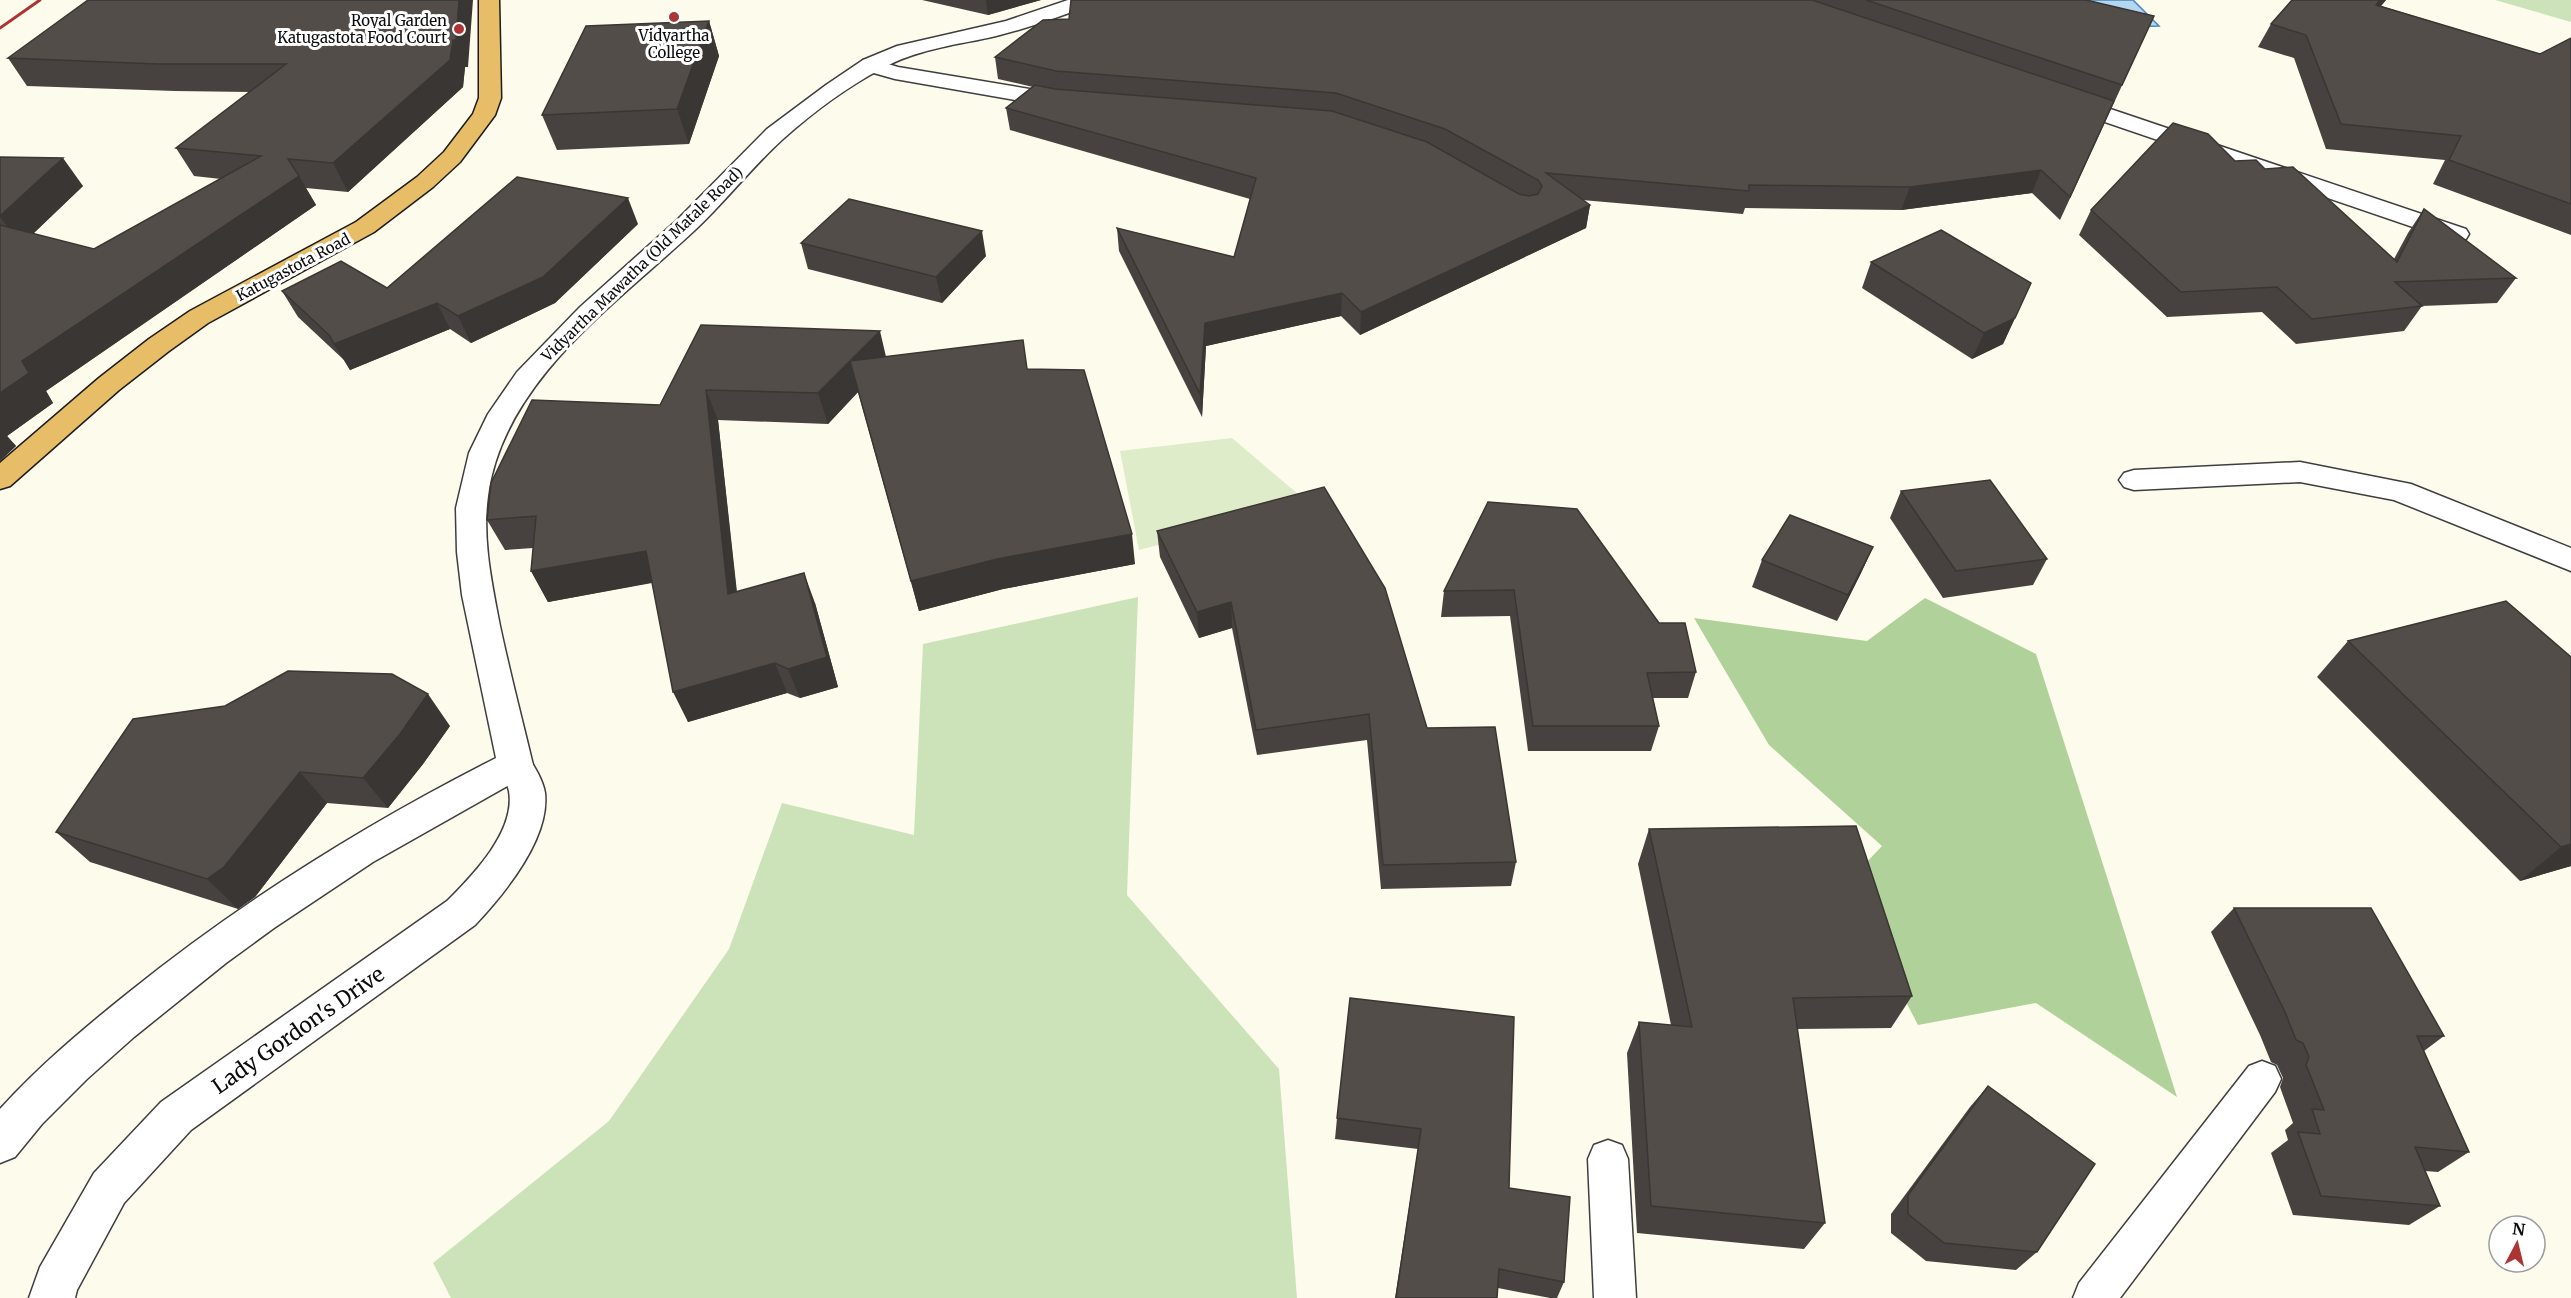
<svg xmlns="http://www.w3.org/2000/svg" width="2571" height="1298" font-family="Merriweather,serif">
  <rect width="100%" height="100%" fill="#fdfbeb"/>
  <g fill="#cce3b9">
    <path d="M2495 0H2571V22Z"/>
    <path d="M1138 597 1127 895 1279 1069 1297 1298H451L433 1263 609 1121 729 949 782 803 914 835 923 644Z"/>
  </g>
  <path fill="#b0d29a" d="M1925 598 2036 654 2177 1097 2036 1003 1918 1025 1845 885 1882 846 1769 745 1694 618 1867 641Z"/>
  <path fill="#deecca" d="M1232 438 1311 505 1139 550 1120 451Z"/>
  <path fill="#b5d6ef" stroke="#4486be" stroke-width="1.5" d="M2089 0H2133L2159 26 2115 27Z"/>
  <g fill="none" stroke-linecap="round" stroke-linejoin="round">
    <defs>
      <g id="service">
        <path d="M2262 1061 2275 1066 2281 1079 2275 1092 2120 1298H2073L2079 1283 2249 1066Z"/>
        <path d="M1608 1140 1622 1145 1628 1159 1636 1298H1594L1588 1159 1594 1145Z"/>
      </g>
      <g id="minor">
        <path d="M871 59 898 67 1066 95 1074 97 1077 102 1074 107 1066 109 895 79 863 70 860 65 863 60Z"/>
        <path d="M2066 94 2466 229 2469 234 2466 239 2457 241 2448 239 2058 106 2055 101 2058 96Z"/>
        <path d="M2300 462 2411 484 2571 548V571L2394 500 2300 482 2134 490 2124 487 2119 480 2124 473 2134 470Z"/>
        <path d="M515 751 527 755C534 766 543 780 545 793 550 839 504 894 475 925L191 1130 124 1203 77 1290 75 1298H29L40 1267 94 1173 161 1102 447 901C473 875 516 831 509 791 507 782 501 773 497 765L503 755Z"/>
      </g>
      <path id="tertiary" d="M1068 0H1098L1095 4C1062 15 1030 28 996 36 957 45 916 49 881 69 847 87 812 113 783 139 752 167 726 201 695 230 617 303 503 381 488 496 482 539 492 584 500 626 510 673 522 719 533 765L527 775 373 862 274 928 226 963 134 1037 87 1079 42 1124 15 1157 0 1163V1109C39 1066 83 1029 128 993 242 901 366 824 496 758L462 595 457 552 456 508 469 453 488 414 517 372 580 307 677 220 767 129 826 85 863 60 897 46 1006 21Z"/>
      <path id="trunk" d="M479 0H499L501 98 495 115 460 162 433 187 374 232 208 323 169 351 119 390 10 486 0 489V463L99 378 149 339 190 311 356 222 417 177 444 152 473 114 479 98Z"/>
    </defs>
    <use href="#service" stroke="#3e3e3e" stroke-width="3"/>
    <use href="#minor" stroke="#3e3e3e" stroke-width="3"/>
    <use href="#tertiary" stroke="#3e3e3e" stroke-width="3"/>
    <use href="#trunk" stroke="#1c1c1c" stroke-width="3"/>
    <use href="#service" fill="#fff" fill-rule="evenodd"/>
    <use href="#minor" fill="#fff" fill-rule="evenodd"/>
    <use href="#tertiary" fill="#fff" fill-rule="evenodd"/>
    <use href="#trunk" fill="#e8bd68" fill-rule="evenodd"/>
    <path stroke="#ac3432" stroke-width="3" d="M0 28 40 0"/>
  </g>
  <g fill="#47423f" fill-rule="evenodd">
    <path d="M922 0H1041L988 15Z"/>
    <path d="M1071 0H2086L2154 16 2060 220 2032 193 1901 210 1745 208 1743 214 1582 200 1590 205 1586 228 1360 335 1341 316 1206 346 1202 417 1119 251 1117 228 1234 257 1250 199 1010 130 1006 108 1033 87 998 79 995 57 1069 19ZM1440 150 1443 151 1520 195 1519 194Z"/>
    <path d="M2292 0H2386L2381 6 2540 54 2571 38V235L2433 184 2445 160 2326 149 2294 58 2258 47 2271 24Z"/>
    <path d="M709 21 719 56 689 144 557 150 542 115Z"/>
    <path d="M8 58 468 67H465L463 87 348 192 306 188 316 205 46 391 53 403 7 436 16 446 0 461V157L83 186 33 234 94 249 221 179 194 176 176 148 250 92 175 91 27 86Z"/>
    <path d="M2235 161 2265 169 2394 259 2408 233 2424 209 2516 278 2497 303 2422 306 2404 331 2296 344 2262 312 2167 317 2079 235 2091 210Z"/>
    <path d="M638 224 555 303 471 343 450 329 350 370 344 360 298 317 282 291 387 288Z"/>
    <path d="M801 243 986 256 942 303 808 269Z"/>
    <path d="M1871 262 2031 283 2003 344 1972 359 1862 288Z"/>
    <path d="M701 325 886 357 1028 369 1135 564 1003 589 919 611 858 392 828 424 718 420 737 592 815 603 838 687 800 698 787 693 688 722 652 583 548 602 531 571 533 548 505 550 487 520 660 405Z"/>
    <path d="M1901 491 2047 559 2033 585 1943 598 1890 518Z"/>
    <path d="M1488 502 1659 623 1696 672 1688 698H1653L1659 726 1651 751H1528L1510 616 1441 617 1444 591Z"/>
    <path d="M1157 531 1427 728 1516 862 1511 886 1381 889 1367 740 1257 755 1232 628 1199 638 1160 557Z"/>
    <path d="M1873 547 1861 573 1837 621 1752 587 1762 560Z"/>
    <path d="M2348 641 2571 657V866L2520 881 2317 677Z"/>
    <path d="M450 726 423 764 388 808 327 803 255 897 238 909 90 862 56 832Z"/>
    <path d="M1649 829 1912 996 1891 1028 1797 1029 1825 1223 1804 1249 1637 1233 1627 1053 1639 1022 1671 1025 1638 864Z"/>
    <path d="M2234 908 2444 1036 2424 1051 2469 1152 2438 1172 2425 1171 2440 1206 2409 1225 2293 1215 2271 1153 2288 1140 2285 1130 2293 1123 2280 1087 2283 1078 2277 1065 2271 1062 2260 1035 2211 932Z"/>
    <path d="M1350 998 1509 1188 1564 1282 1557 1298H1550L1498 1288 1497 1298H1395L1418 1149 1335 1139 1337 1118Z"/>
    <path d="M1988 1086 2037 1252 2016 1270 1926 1261 1891 1233V1214L1970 1107Z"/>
  </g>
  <g fill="#3a3633">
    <path d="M459 0H473L468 67H465L463 87 348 192 333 163Z"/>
    <path d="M986 0H1041L988 15Z"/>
    <path d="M2380 0H2386L2362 28 2376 5Z"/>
    <path d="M709 21 719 56 689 144 677 109Z"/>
    <path d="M63 158 83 186 21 245 0 217V216Z"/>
    <path d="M2041 170 2032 193 1901 210 1910 187Z"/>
    <path d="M299 176 316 205 46 391 53 403 7 436 16 446 0 461V393L22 361Z"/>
    <path d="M628 198 638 224 555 303 471 343 458 316Z"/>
    <path d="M1590 205 1586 228 1360 335 1361 312Z"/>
    <path d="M982 231 986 256 942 303 936 277Z"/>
    <path d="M1342 293 1341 316 1206 346 1202 417 1200 394 1205 323Z"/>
    <path d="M437 303 450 329 350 370 334 344Z"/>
    <path d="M2015 318 2003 344 1972 359 1984 333Z"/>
    <path d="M880 331 887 361H850Z"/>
    <path d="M850 361 858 392 828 424 818 393Z"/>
    <path d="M706 390 718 420 740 624 728 594Z"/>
    <path d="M1132 534 1135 564 1003 589 919 611 911 581 997 559Z"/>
    <path d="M1873 547 1861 573 1837 621 1848 595Z"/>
    <path d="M646 551 660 581 548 602 531 571Z"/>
    <path d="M804 573 815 603 838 687 800 698 788 669Z"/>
    <path d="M1231 602 1232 628 1199 638 1197 612Z"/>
    <path d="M775 663 787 693 688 722 673 692Z"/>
    <path d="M428 694 450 726 423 764 388 808 363 778Z"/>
    <path d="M300 772 327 803 255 897 238 909 207 879Z"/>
    <path d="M2571 844V866L2520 881 2561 847Z"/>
  </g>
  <g fill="#534d49" stroke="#3a3633" stroke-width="1.5">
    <path d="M88 0H459L456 40H453L450 60 333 163 288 159 299 176 22 361 29 373 0 393V225L94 249 261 156 176 148 286 64H158L8 58Z"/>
    <path d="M1071 0H1812L2114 101 2070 197 2041 170 1910 187 1749 185V191L1546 173 1590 205 1361 312 1342 293 1205 323 1200 394 1117 228 1234 257 1256 178 1006 108 1035 85 1055 89 1332 111 1427 142 1519 194 1529 196 1538 194 1542 186 1538 180 1445 129 1336 93 1056 71 995 57 1043 20 1069 19Z"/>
    <path d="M1866 0H2086L2154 16 2122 85Z"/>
    <path d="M2292 0H2380L2376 5 2540 54 2571 38V204L2449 160 2461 136 2341 124 2306 35 2271 24Z"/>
    <path d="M709 21 677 109 542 115 586 26Z"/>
    <path d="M2173 123 2208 134 2235 161 2256 160 2265 169 2293 167 2397 262 2424 209 2516 278 2395 282 2422 306 2312 319 2277 287 2181 292 2091 210Z"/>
    <path d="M0 157 63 158 0 216Z"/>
    <path d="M517 177 628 198 543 277 458 316 437 303 334 344 330 336 282 291 341 261 387 288Z"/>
    <path d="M849 199 982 231 936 277 801 243Z"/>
    <path d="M1941 230 2031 283 2015 318 1984 333 1871 262Z"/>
    <path d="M701 325 880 331 850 361 1023 340 1027 369 1084 370 1132 534 997 559 911 581 850 361 818 393 706 390 728 594 804 573 827 657 788 669 775 663 673 692 646 551 531 571 536 516 487 520 491 483 532 400 660 405Z"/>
    <path d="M1990 480 2047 559 1956 571 1901 491Z"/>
    <path d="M1324 487 1385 588 1427 728 1495 727 1516 862 1383 865 1369 714 1256 730 1231 602 1197 612 1157 531Z"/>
    <path d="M1488 502 1577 509 1659 623H1685L1696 672 1647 673 1659 726H1533L1514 590 1444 591Z"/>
    <path d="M1790 515 1873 547 1848 595 1762 560Z"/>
    <path d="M2506 601 2571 657V844L2561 847 2348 641Z"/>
    <path d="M288 671 392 674 428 694 400 734 363 778 300 772 224 867 207 879 56 832 133 719 225 706Z"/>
    <path d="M1856 826 1912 996 1793 998 1825 1223 1651 1206 1639 1022 1692 1027 1649 829Z"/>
    <path d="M2234 908H2371L2444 1036H2417L2469 1152 2415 1147 2440 1206 2321 1196 2298 1132 2320 1134 2312 1109 2324 1110 2306 1065 2309 1057 2303 1043 2296 1040 2285 1012Z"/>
    <path d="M1350 998 1514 1017 1509 1188 1570 1197 1564 1282 1499 1269 1497 1298H1396L1421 1129 1337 1118Z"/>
    <path d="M1988 1086 2095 1164 2037 1252 1944 1243 1908 1214V1195Z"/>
  </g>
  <g fill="#ac3432" stroke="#fff" stroke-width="2">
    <circle cx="674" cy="17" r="6"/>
    <circle cx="459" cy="29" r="6"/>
  </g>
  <g text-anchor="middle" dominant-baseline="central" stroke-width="6" stroke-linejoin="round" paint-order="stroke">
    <g font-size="15" fill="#0b0b0b" stroke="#fff" text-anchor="end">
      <text x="447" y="20">Royal Garden<tspan x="447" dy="17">Katugastota Food Court</tspan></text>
      <text x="674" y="35" text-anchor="middle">Vidyartha<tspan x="674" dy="17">College</tspan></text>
    </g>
    <g font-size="15" fill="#0b0b0b" stroke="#fff">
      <text transform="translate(642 264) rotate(-44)">Vidyartha Mawatha (Old Matale Road)</text>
      <text transform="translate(293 267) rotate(-28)">Katugastota Road</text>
    </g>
    <g font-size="21" fill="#0b0b0b" stroke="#fff">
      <text transform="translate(298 1030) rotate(-35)">Lady Gordon's Drive</text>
    </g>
  </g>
  <g transform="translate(2517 1244) rotate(7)"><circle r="28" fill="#ffffff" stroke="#9d9d9d" stroke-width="1.5"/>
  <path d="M0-4.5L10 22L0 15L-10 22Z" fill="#ac3432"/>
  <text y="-9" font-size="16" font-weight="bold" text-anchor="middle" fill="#0b0b0b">N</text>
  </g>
</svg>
